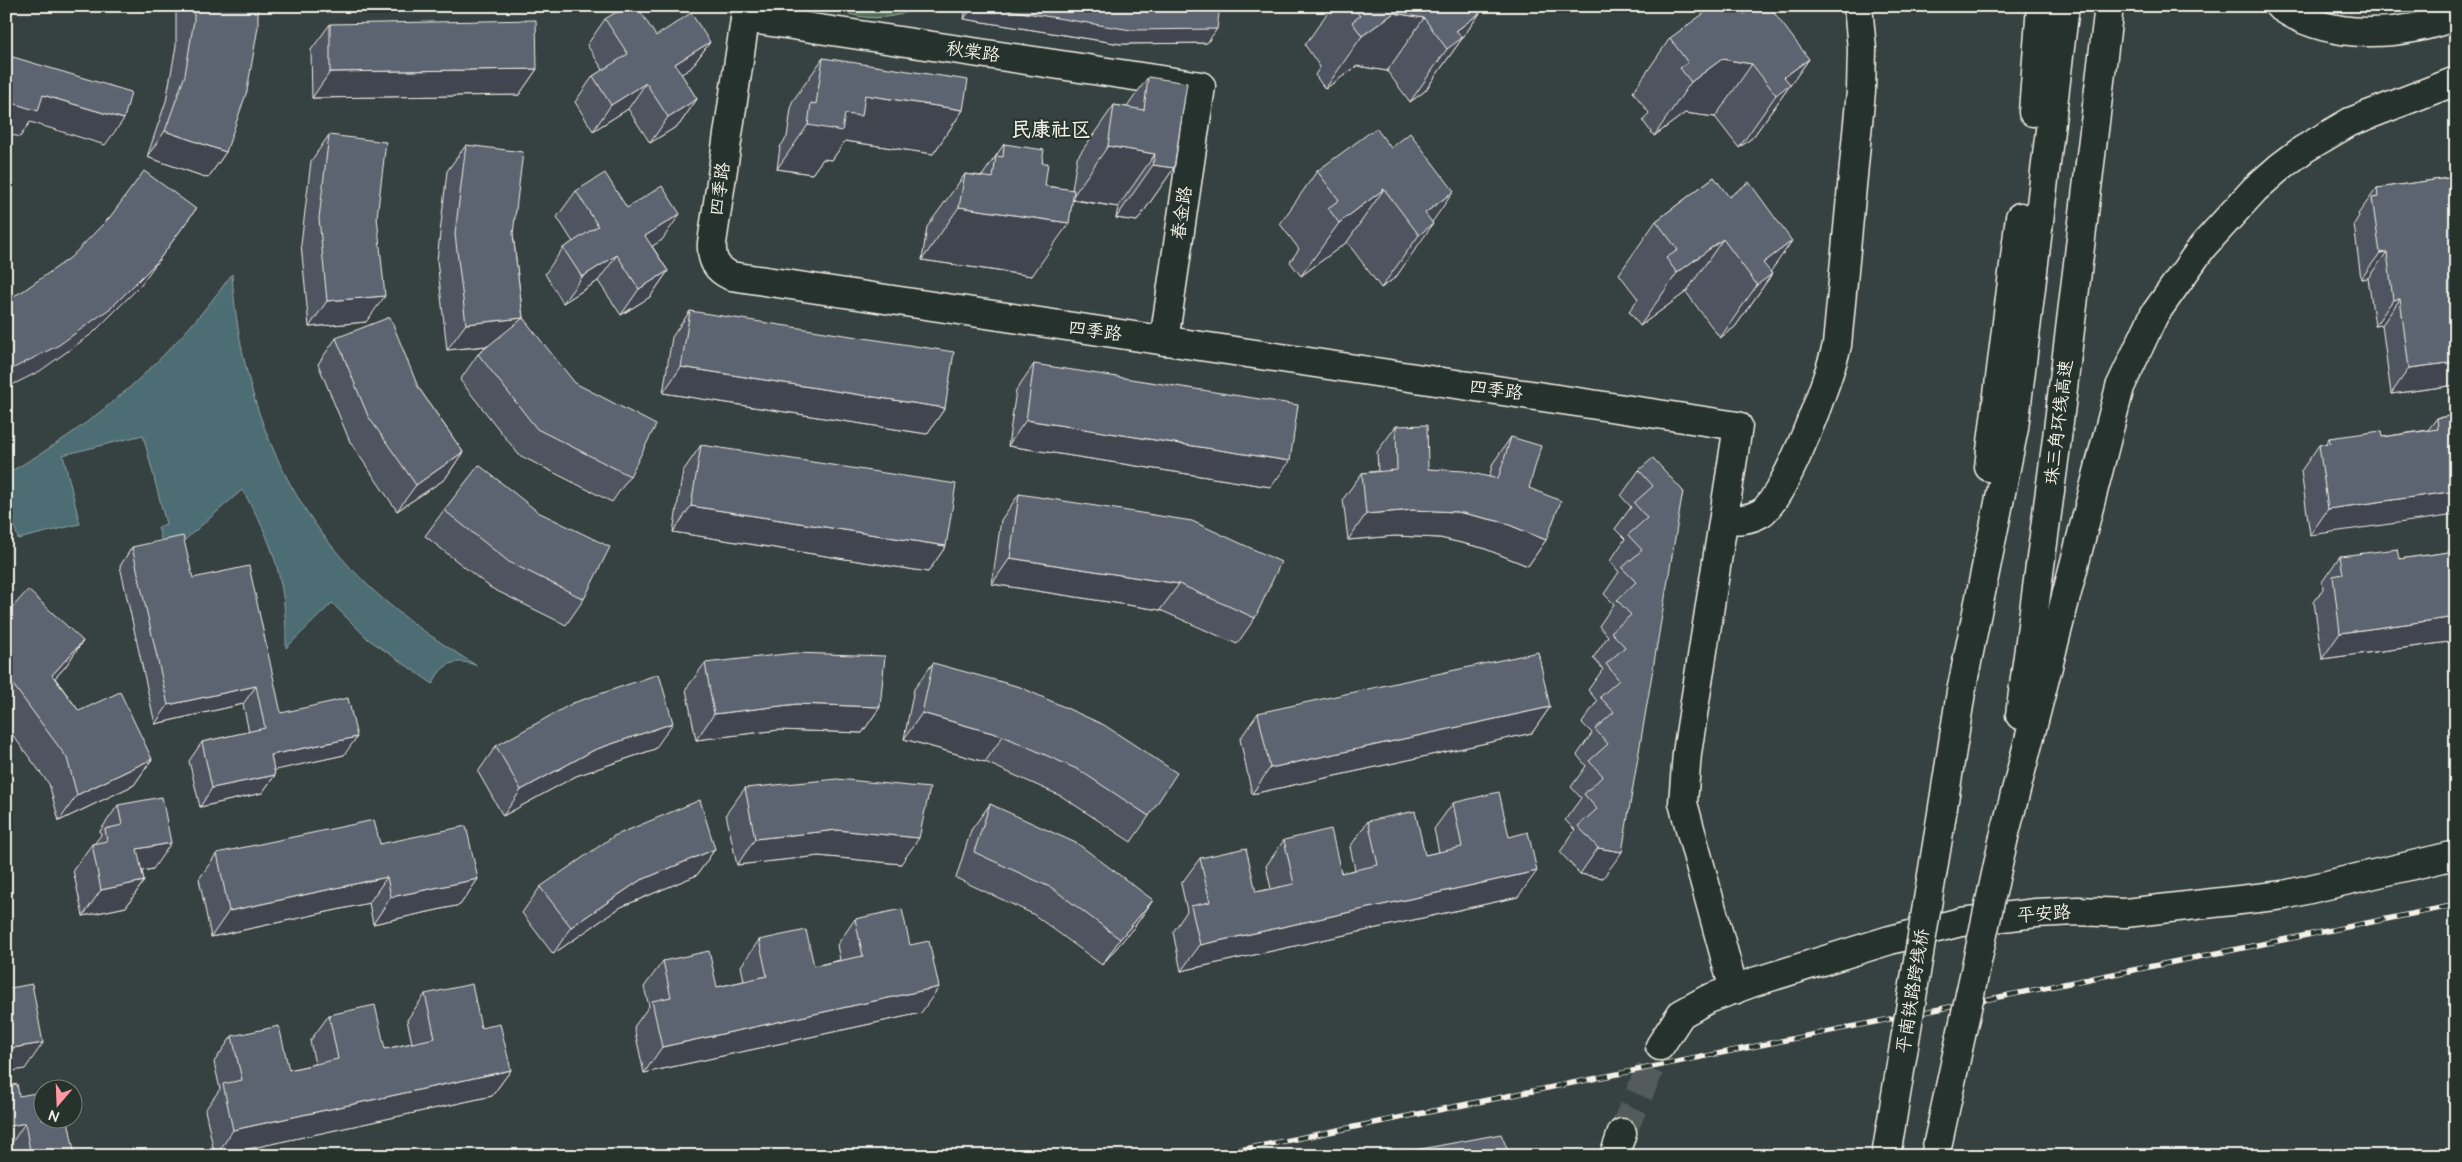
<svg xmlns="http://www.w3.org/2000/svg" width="2462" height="1162" font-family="'Architects Daughter','LXGW WenKai TC',sans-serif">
  <rect width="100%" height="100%" fill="#364141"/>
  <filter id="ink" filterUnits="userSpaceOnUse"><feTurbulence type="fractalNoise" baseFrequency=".02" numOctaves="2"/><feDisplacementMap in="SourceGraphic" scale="10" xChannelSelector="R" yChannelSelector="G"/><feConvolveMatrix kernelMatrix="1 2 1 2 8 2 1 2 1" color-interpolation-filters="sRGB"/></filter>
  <g filter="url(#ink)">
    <path fill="#4f6e58" stroke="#a2b0a0" d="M830 6H922C891 21 861 22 830 6Z"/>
    <path fill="#4d6d74" stroke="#90a2a2" d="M232 274C240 394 283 507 373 590 405 620 441 643 477 666 457 657 441 663 433 684L368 639 332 603 286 648C287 586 274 541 242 490L171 552 165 554 158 527 166 524 143 435 63 455 80 524 18 539 6 492V474C97 424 171 358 232 274Z"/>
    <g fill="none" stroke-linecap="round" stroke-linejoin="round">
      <path stroke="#525b5a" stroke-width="28" stroke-dasharray="28 14" stroke-linecap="butt" d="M1622 1133 1660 1046"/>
      <defs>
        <g id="minor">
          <path d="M747 6 712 243C711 260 716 269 731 276L1738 426 1687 753 1683 803 1734 990"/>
          <path d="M745 18 1201 86 1164 341"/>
          <path d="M1724 519C1737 520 1749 520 1761 513 1786 497 1830 376 1837 345L1861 91 1862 49 1858 6"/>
          <path d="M1660 1046 1681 1014 1708 999 1754 982 1890 940 1961 922 2036 913 2078 911 2125 913 2284 895 2456 855"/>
          <path d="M1614 1156 1622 1133"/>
        </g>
        <g id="highway">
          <path d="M2279 6C2330 41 2400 37 2456 16"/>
          <path d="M2033 112 2041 6"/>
          <path d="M1989 467 2020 217"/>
          <path d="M2020 715 2056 446 2109 6"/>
          <path d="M1940 826 1961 692 2014 428 2065 6"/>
          <path d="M2004 837 2120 387 2154 315 2203 246 2255 189 2280 167 2304 149 2350 122 2456 81"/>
        </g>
      </defs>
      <use href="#minor" stroke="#f4f1e8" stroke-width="31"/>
      <use href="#highway" stroke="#f4f1e8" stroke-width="31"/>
      <use href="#minor" stroke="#26332d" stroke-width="28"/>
      <use href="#highway" stroke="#26332d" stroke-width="28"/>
      <defs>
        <path id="rail" d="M1210 1156 2456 905"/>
      </defs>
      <use href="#rail" stroke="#f4f1e8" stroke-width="5.5"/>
      <use href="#rail" stroke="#26332d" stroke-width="4" stroke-dasharray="11" stroke-linecap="butt"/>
      <defs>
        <g id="highway-bridge">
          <path d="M1886 1156 1940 826"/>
          <path d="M1935 1156 2004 837"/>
        </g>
      </defs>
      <use href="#highway-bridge" stroke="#f4f1e8" stroke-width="31" stroke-linecap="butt"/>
      <use href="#highway-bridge" stroke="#26332d" stroke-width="28"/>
    </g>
    <g fill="#4f5561" stroke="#f4f1e8">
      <path d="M176 6H258L226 152 208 178 147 157 166 101 176 46Z"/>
      <path d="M966 6H1220L1207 43 1121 44 964 19Z"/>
      <path d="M1332 6H1475L1480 13 1425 91 1410 102 1387 71 1357 66 1325 89 1315 75 1320 67 1305 45Z"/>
      <path d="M1744 14 1809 59 1753 137 1739 148 1715 117 1685 113 1654 136 1643 121 1649 113 1633 92 1670 38Z"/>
      <path d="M605 19 656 36 710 42 691 68 681 74 697 99 679 125 650 143 628 109 593 131 575 102 593 76 603 70 587 45Z"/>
      <path d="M330 24 537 69 519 95 312 98 311 50Z"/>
      <path d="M823 58 963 110 933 154 845 141 832 160 823 159 812 174 777 169 780 147 787 137 792 102Z"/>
      <path d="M1148 77 1174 168 1137 221 1116 218 1118 207 1072 200 1032 276 922 260 927 227 965 174 982 176 1004 144 1042 163 1045 186 1072 190 1077 158 1114 105 1127 107Z"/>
      <path d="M329 135 377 217 366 322 309 327 301 244 311 161Z"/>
      <path d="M466 145 513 234 523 318 630 476 612 502 519 455 460 380 478 354 488 346 447 350 437 260 447 171Z"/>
      <path d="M1391 148 1432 222 1396 277 1381 288 1347 242 1301 276 1290 262 1299 249 1280 224 1317 171Z"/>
      <path d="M1714 177 1772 274 1735 327 1720 338 1686 292 1640 326 1629 311 1638 299 1619 274 1656 221Z"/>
      <path d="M2456 177V385L2391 394 2382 325 2375 326 2368 278 2361 279 2354 224 2359 216 2358 214 2377 188Z"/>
      <path d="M576 191 627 208 662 240 652 246 668 271 650 297 621 315 598 281 563 303 545 274 563 248 573 242 557 217Z"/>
      <path d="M690 311 945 408 927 434 663 393 672 337Z"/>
      <path d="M336 338 418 387 463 452 445 479 397 511 350 442 318 364Z"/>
      <path d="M1034 364 1271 487 1008 446 1016 390Z"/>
      <path d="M2456 415 2310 535 2301 471 2319 445 2325 444 2329 438 2382 437 2428 430 2437 418Z"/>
      <path d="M1396 426 1428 469 1489 477 1493 463 1511 437 1546 540 1528 566 1483 548 1440 538 1395 536 1348 540 1343 499 1362 473 1378 471 1377 452Z"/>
      <path d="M701 445 946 546 928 572 673 532 683 471Z"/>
      <path d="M1639 470 1683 491 1603 878 1580 874 1560 852 1575 830 1565 820 1581 798 1571 787 1586 766 1577 755 1592 733 1582 723 1597 701 1588 690 1603 669 1593 658 1608 636 1599 626 1614 604 1604 594 1619 572 1610 561 1625 539 1615 529 1631 507 1621 496Z"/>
      <path d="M1019 494 1255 618 1237 644 1160 610 992 584 1001 520Z"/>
      <path d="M444 510 584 599 566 625 491 588 425 536Z"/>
      <path d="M2455 545H2456V641L2322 659 2314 602 2323 589 2322 582 2340 556 2399 559 2450 552Z"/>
      <path d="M132 547 193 578 281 713 344 755 274 770 275 775 262 793 200 807 189 761 202 742 249 732 243 704 155 724 120 566Z"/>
      <path d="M6 614 83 641 65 667 55 678 79 711 152 759 134 785 59 821 49 784 6 726Z"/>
      <path d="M705 663 880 707 862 733 779 730 696 740 686 689Z"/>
      <path d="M933 663 1149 816 1131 842 1061 796 985 762 904 739 914 689Z"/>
      <path d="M1550 707 1532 733 1252 794 1240 739 1258 713Z"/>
      <path d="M496 746 655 749 576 776 503 816 478 772Z"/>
      <path d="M745 788 901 864 819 856 737 865 726 814Z"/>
      <path d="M1453 803 1518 897 1181 971 1173 932 1187 911 1181 884 1200 858 1256 892 1271 889 1266 866 1284 840 1341 873 1355 870 1350 847 1368 821 1425 855 1439 852 1434 829Z"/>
      <path d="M990 804 1153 900 1135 926 1102 965 1033 914 956 878 971 830Z"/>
      <path d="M118 805 153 869 142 871 144 881 126 907 83 916 73 870 92 844H94L101 835 100 831Z"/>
      <path d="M380 844 478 879 460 905 373 924 369 903 211 937 199 879 217 853Z"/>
      <path d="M715 849 697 875 621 907 553 954 522 913 540 887Z"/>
      <path d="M855 919 921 1013 644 1073 634 1027 649 1006 644 987 663 961 717 987 744 981 741 966 759 940 814 966 840 960 837 945Z"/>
      <path d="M425 994 481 1028 511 1070 492 1096 215 1156 205 1110 220 1089 214 1062 232 1036 289 1070 315 1064 310 1041 329 1015 385 1049 412 1043 407 1020Z"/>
      <path d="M19 1096 75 1156H8L7 1150Z"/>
    </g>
    <g fill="#40454f" stroke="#f4f1e8">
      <path d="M973 6H983L1217 29 1207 43 1121 44 964 19Z"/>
      <path d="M1394 13 1424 18 1387 71 1357 66 1325 89 1362 36Z"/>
      <path d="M1480 13 1425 91 1410 102 1447 49 1456 31Z"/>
      <path d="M710 42 691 68 657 90 675 64Z"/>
      <path d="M1722 59 1752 64 1715 117 1685 113 1654 136 1691 82Z"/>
      <path d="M1809 59 1753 137 1739 148 1776 95 1784 77Z"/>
      <path d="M537 69 519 95 312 98 330 72Z"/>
      <path d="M646 83 628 109 593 131 611 105Z"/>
      <path d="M43 95 124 119 105 145 30 122 20 137 6 133V101Z"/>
      <path d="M865 95 963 110 933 154 845 141 832 160 823 159 812 174 777 169 808 125 845 114Z"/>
      <path d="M697 99 679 125 650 143 668 117Z"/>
      <path d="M165 131 226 152 208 178 147 157Z"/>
      <path d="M1108 146 1155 154 1118 207 1071 199Z"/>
      <path d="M1153 165 1174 168 1137 221 1116 218Z"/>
      <path d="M1384 189 1347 242 1301 276 1339 223Z"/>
      <path d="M1454 191 1428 228 1433 224 1396 277 1381 288 1419 235 1425 213Z"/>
      <path d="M959 207 1069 223 1032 276 922 260Z"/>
      <path d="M196 209 139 287 93 333 40 371 6 388V372Z"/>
      <path d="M680 214 662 240 627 262 645 236Z"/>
      <path d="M1723 239 1686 292 1640 326 1677 273Z"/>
      <path d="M1792 241 1766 278 1772 274 1735 327 1720 338 1757 285 1763 263Z"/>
      <path d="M2387 252 2368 278 2361 279 2380 253Z"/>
      <path d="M617 255 598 281 563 303 582 277Z"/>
      <path d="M668 271 650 297 621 315 639 289Z"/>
      <path d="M385 296 366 322 309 327 327 301Z"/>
      <path d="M2400 299 2382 325 2375 326 2393 300Z"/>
      <path d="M523 318 505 344 447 350 466 324Z"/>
      <path d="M2456 362V385L2391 394 2409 368Z"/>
      <path d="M681 367 945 408 927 434 663 393Z"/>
      <path d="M1026 420 1290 461 1271 487 1008 446Z"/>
      <path d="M463 452 445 479 397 511 416 485Z"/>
      <path d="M2456 491V515L2310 535 2328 509Z"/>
      <path d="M691 506 946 546 928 572 673 532Z"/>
      <path d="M1413 510 1458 512 1502 522 1546 540 1528 566 1483 548 1440 538 1395 536 1348 540 1366 514Z"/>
      <path d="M1010 558 1179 584 1160 610 992 584Z"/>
      <path d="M2456 617V641L2322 659 2340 633Z"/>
      <path d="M83 641 65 667 34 701 52 675Z"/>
      <path d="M256 686 243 704 155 724 168 705Z"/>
      <path d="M797 704 880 707 862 733 779 730 696 740 714 714Z"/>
      <path d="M1550 707 1532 733 1252 794 1270 768Z"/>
      <path d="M922 713 1003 736 985 762 904 739Z"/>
      <path d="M673 723 655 749 576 776 503 816 521 790 594 750Z"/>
      <path d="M357 737 344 755 258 774 271 755Z"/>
      <path d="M152 759 134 785 59 821 77 795Z"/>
      <path d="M275 775 262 793 200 807 212 788Z"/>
      <path d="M837 830 919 838 901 864 819 856 737 865 755 839Z"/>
      <path d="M171 843 153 869 119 875 137 849Z"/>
      <path d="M1598 848 1622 852 1603 878 1580 874Z"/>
      <path d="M715 849 697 875 621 907 553 954 571 927 639 881Z"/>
      <path d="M1537 871 1518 897 1181 971 1200 945Z"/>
      <path d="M387 877 369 903 211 937 229 911Z"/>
      <path d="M478 879 460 905 373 924 391 897Z"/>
      <path d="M144 881 126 907 83 916 101 890Z"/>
      <path d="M1153 900 1135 926 1102 965 1120 939Z"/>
      <path d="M939 987 921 1013 644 1073 662 1047Z"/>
      <path d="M43 1043 25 1069 6 1072V1049Z"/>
      <path d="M511 1070 492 1096 216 1156 233 1130Z"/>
      <path d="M25 1123 7 1150H6V1127Z"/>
    </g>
    <g fill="#5c6371" stroke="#f4f1e8">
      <path d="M194 6H258V27L247 91 226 152 165 131 185 75 194 20Z"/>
      <path d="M626 6H637L656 36 691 13 710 42 675 64 697 99 668 117 646 83 611 105 593 76 628 54 605 19Z"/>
      <path d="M983 6H1220L1217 29 1131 30Z"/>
      <path d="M1352 6H1475L1480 13 1456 31 1462 38 1447 49 1424 18 1394 13 1362 36 1352 22 1360 16Z"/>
      <path d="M1714 6H1739L1744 14 1754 6H1769L1809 59 1784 77 1790 84 1776 95 1752 64 1722 59 1691 82 1680 68 1688 63 1670 38Z"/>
      <path d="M536 20 537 69 330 72V24Z"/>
      <path d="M6 55 131 92 124 119 43 95 38 111 6 101Z"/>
      <path d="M823 58 968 80 963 110 865 95 862 116 845 114 842 131 808 125 811 103 816 104Z"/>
      <path d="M1148 77 1187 83 1174 168 1153 165 1155 154 1108 146 1114 105 1144 110Z"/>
      <path d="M1376 128 1391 148 1410 133 1454 191 1425 213 1433 224 1419 235 1384 189 1339 223 1328 208 1339 200 1317 171Z"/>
      <path d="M329 135 386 142 377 217 385 296 327 301 319 218Z"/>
      <path d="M1004 144 1044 150 1042 163H1048L1045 186 1074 190 1069 223 959 207 965 174 993 178 996 156 1003 157Z"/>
      <path d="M466 145 523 152 513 234 523 318 466 324 455 234Z"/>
      <path d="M144 171 196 209 158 261 112 307 59 345 6 372V300L23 291 70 258 110 217Z"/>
      <path d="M605 173 627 208 662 186 680 214 645 236 668 271 639 289 617 255 582 277 563 248 598 226 576 191Z"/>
      <path d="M1714 177 1729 197 1749 182 1792 241 1763 263 1772 274 1757 285 1723 239 1677 273 1666 258 1678 250 1656 221Z"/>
      <path d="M2456 177V362L2409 368 2400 299 2393 300 2387 252 2380 253 2372 198 2378 197 2377 188Z"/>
      <path d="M690 311 954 352 945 408 681 367Z"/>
      <path d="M390 317 418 387 463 452 416 485 368 416 336 338Z"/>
      <path d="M523 318 575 383 656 425 630 476 537 429 478 354Z"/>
      <path d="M1034 364 1298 405 1290 461 1026 420Z"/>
      <path d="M2456 415V491L2328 509 2319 445 2330 443 2329 438 2381 431 2382 437 2438 429 2437 418Z"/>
      <path d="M1427 425 1428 469 1464 471 1498 479 1511 437 1541 446 1529 488 1561 501 1546 540 1502 522 1458 512 1413 510 1366 514 1362 473 1397 470 1396 426Z"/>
      <path d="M701 445 956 484 946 546 691 506Z"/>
      <path d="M1653 458 1683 491 1622 852 1598 848 1578 826 1597 809 1584 794 1603 776 1589 761 1608 744 1595 729 1614 712 1600 697 1619 680 1606 664 1625 647 1611 632 1631 615 1617 600 1636 582 1622 568 1642 550 1628 535 1647 518 1634 503 1653 486 1639 470Z"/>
      <path d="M479 465 538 512 610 547 584 599 509 562 444 510Z"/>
      <path d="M1019 494 1192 521 1281 562 1255 618 1179 584 1010 558Z"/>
      <path d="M183 536 193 578 249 566 281 713 348 698 357 737 271 755 275 775 212 788 202 742 265 728 256 686 168 705 132 547Z"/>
      <path d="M2455 545H2456V617L2340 633 2333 576 2343 574 2340 556 2397 549 2399 559 2456 551Z"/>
      <path d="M28 590 83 641 52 675 79 711 120 692 152 759 77 795 67 758 6 675V614Z"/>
      <path d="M1538 652 1550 707 1270 768 1258 713Z"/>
      <path d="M795 653 885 656 880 707 797 704 714 714 705 663Z"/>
      <path d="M933 663 1020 687 1104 725 1177 773 1149 816 1079 770 1003 736 922 713Z"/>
      <path d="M659 674 673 723 594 750 521 790 496 746 573 703Z"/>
      <path d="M837 779 930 788 919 838 837 830 755 839 745 788Z"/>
      <path d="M1499 792 1509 837 1528 832 1537 871 1200 945 1191 906 1210 902 1200 858 1246 848 1256 892 1294 884 1284 840 1331 829 1341 873 1378 865 1368 821 1415 811 1425 855 1462 847 1453 803Z"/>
      <path d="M162 797 171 843 137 849 144 881 101 890 92 844 107 841 105 829 122 825 118 805Z"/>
      <path d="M700 800 715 849 639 881 571 927 540 887 614 836Z"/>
      <path d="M990 804 1078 844 1153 900 1120 939 1052 888 974 852Z"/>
      <path d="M374 820 380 844 466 826 478 879 391 897 387 877 229 911 217 853Z"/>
      <path d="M902 909 910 945 929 941 939 987 662 1047 652 1001 671 997 663 961 709 951 717 987 767 976 759 940 806 930 814 966 863 956 855 919Z"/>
      <path d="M32 984 43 1043 6 1049V989Z"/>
      <path d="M472 984 481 1028 500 1024 511 1070 233 1130 223 1084 242 1080 232 1036 279 1026 289 1070 338 1059 329 1015 375 1005 385 1049 435 1038 425 994Z"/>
      <path d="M17 1084 19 1096 42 1092V1120H68L75 1156H31L25 1123 6 1127V1086Z"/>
      <path d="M1501 1134 1510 1156H1384Z"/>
    </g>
  </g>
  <g text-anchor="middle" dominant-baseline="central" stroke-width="4" stroke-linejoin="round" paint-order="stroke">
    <g font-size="18" fill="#f4f1e8" stroke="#26332d">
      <text transform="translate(973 52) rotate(8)">秋棠路</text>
      <text transform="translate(720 189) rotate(-82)">四季路</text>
      <text transform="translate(1182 213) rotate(-82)">春金路</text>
      <text transform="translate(1095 331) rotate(8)">四季路</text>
      <text transform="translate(1496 390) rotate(8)">四季路</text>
      <text transform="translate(2059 422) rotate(-83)">珠三角环线高速</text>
      <text transform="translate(2044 914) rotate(-4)">平安路</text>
      <text transform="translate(1913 991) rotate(-81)">平南铁路跨线桥</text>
    </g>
    <g font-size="20" font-weight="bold" fill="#f4f1e8" stroke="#26332d">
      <text x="1051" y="130">民康社区</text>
    </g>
  </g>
  <rect width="2462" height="1162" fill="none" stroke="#26332d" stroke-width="25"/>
  <rect x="12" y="12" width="2437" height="1137" fill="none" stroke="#f4f1e8" stroke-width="2" filter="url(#ink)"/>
  <g transform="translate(58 1104) rotate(199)"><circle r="24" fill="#26332d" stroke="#787f78"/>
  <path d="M0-4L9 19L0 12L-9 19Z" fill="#ff9aa2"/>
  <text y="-8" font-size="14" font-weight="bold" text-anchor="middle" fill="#f4f1e8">N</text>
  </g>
</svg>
